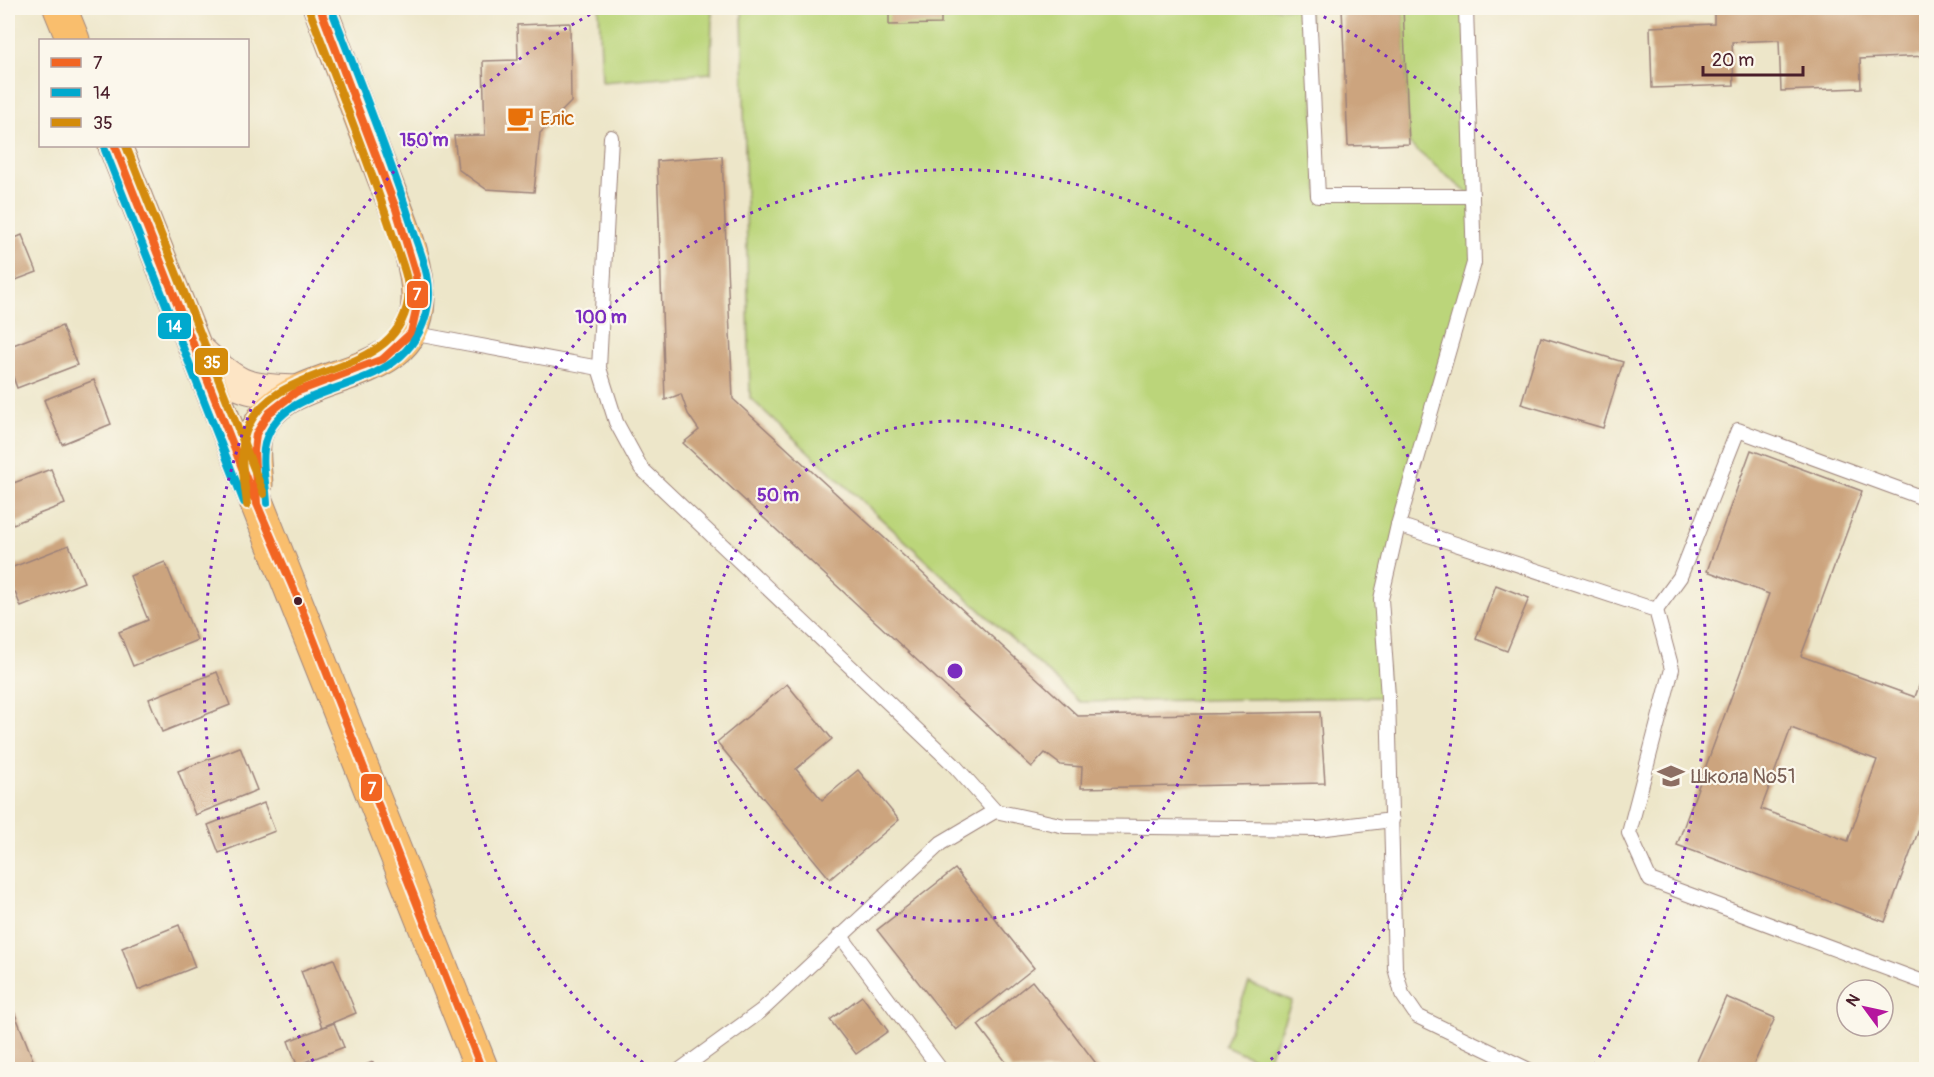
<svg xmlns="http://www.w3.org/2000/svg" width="1934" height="1077" font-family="Pangolin,sans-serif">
  <rect width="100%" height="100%" fill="#fbf7ec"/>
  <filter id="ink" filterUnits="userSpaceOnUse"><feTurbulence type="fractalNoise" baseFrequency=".0167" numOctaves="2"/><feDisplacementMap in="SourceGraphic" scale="12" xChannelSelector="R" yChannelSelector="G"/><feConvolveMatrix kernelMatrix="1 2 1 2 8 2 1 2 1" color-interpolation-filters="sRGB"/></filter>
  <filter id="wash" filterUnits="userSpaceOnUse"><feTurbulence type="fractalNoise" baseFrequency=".008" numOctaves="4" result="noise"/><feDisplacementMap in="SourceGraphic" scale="24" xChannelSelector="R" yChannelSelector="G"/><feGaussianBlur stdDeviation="1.35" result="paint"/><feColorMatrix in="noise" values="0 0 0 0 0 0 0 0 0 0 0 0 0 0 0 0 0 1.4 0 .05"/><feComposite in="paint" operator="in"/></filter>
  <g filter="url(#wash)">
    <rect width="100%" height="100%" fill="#ede6c9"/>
    <g fill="#bbd57a" stroke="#827a52" stroke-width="1.5">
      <path d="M599 8H712L711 73 602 82Z"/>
      <path d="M742 8H1309L1318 196H1471L1409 144 1403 8H1466L1474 263 1381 599 1388 697 1080 702 750 398Z"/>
      <path d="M1249 983 1292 1001 1266 1064 1224 1045Z"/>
    </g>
    <g id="blocks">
      <g fill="#cca47e" fill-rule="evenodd">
        <path d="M889 8H941V24L889 25Z"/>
        <path d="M1342 8H1403L1409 144 1348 146Z"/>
        <path d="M1714 8H1926V56L1860 59 1861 88 1781 91 1779 40 1732 42 1734 85 1652 88 1650 27 1714 24Z"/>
        <path d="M570 23 571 102 540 133 534 192 486 189 458 169 454 136 485 135 483 61 518 60 517 25Z"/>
        <path d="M722 156 733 399 1078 716 1320 712 1325 783 1081 788 1082 767 1061 765 1045 753 1032 767 683 443 699 430 688 414 681 394 665 400 657 161Z"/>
        <path d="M22 235 37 272 8 283V241Z"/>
        <path d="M62 326 77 365 17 388 8 363V347Z"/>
        <path d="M1541 337 1623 362 1603 428 1521 404Z"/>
        <path d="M94 380 111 424 62 444 44 400Z"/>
        <path d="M1751 450 1862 491 1801 656 1915 697 1926 667V810L1885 922 1677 845 1769 594 1707 571ZM1791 728 1877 760 1848 841 1761 809Z"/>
        <path d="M51 469 65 504 13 524 8 509V485Z"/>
        <path d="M69 545 84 582 21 607 15 592 8 595V569Z"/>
        <path d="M165 562 197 640 133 666 119 632 148 620 130 576Z"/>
        <path d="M1496 585 1529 598 1507 651 1476 639Z"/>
        <path d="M217 672 230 705 162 732 149 699Z"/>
        <path d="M787 684 832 739 796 769 822 800 858 770 899 820 830 879 717 742Z"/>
        <path d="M240 747 257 790 195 815 178 771Z"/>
        <path d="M264 803 275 831 219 853 208 825Z"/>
        <path d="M955 869 1034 968 956 1030 877 930Z"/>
        <path d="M179 925 195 967 138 990 122 948Z"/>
        <path d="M334 959 356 1013 322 1027 301 971Z"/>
        <path d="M1032 981 1067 1025 1101 1070H1012L978 1025Z"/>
        <path d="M8 996 35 1065 25 1070H8Z"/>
        <path d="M862 996 888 1031 856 1054 830 1020Z"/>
        <path d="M1726 997 1775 1018 1751 1070H1693Z"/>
        <path d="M334 1023 344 1047 297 1065 288 1041Z"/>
        <path d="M373 1062 376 1070H355V1069Z"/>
      </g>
    </g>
  </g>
  <g filter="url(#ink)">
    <use href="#blocks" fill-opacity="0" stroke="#9c827a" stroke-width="1.5"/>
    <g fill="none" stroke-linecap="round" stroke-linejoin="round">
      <defs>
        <g id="service">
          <path d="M1309 8 1318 196H1472"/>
          <path d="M1466 8 1474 263 1398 525 1381 599 1388 697 1395 968 1402 994 1417 1016 1529 1070"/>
          <path d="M411 333 599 368 616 422 641 468 953 764 995 811 1065 826 1318 829 1392 820"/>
          <path d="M599 368 611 137"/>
          <path d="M1398 525 1656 610 1672 669 1629 833 1650 880 1926 983"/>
          <path d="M1656 610 1680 577 1738 430 1926 499"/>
          <path d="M840 935 941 1070"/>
          <path d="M680 1070 761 1011 941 843 995 811"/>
        </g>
        <path id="secondary" d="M195 348C237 387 239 390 296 392"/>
        <g id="primary">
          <path d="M60 8 73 40"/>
          <path d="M115 146 482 1070"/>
          <path d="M256 484C255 469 251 449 256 434 281 361 416 392 418 300 419 259 395 208 381 170 360 116 340 62 320 8"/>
        </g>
      </defs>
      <use href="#service" stroke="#9c827a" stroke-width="16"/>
      <use href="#secondary" stroke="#9c827a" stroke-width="35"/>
      <use href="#primary" stroke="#9c827a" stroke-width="35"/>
      <use href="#service" stroke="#fff" stroke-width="14"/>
      <use href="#secondary" stroke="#fde5c5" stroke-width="33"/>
      <use href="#primary" stroke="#f9be6d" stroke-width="33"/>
      <defs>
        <g id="bus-1">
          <path d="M320 8 396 209 416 275 418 302 411 333 383 359 296 392 269 413 256 434 254 451 257 504 297 597 482 1070"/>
          <path d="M115 146 254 498"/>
        </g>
        <g id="bus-2">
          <path d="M105 150 244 502"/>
          <path d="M267 503C266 484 260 459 266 440 288 371 410 404 428 305 433 280 420 253 413 230 389 154 359 81 331 8"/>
        </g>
        <g id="bus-3">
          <path d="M126 146 264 494"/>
          <path d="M247 505C245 482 238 454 246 432 273 357 394 384 408 301 411 281 400 258 394 239 369 162 339 87 310 12"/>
        </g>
      </defs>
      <use href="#bus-1" stroke="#fbf7ec" stroke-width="12"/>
      <use href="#bus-2" stroke="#fbf7ec" stroke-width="12"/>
      <use href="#bus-3" stroke="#fbf7ec" stroke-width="12"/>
      <use href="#bus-1" stroke="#f26522" stroke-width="8"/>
      <use href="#bus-2" stroke="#00a9ce" stroke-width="8"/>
      <use href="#bus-3" stroke="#d48b09" stroke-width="8"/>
    </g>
  </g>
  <g fill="none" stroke="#7b2cbf" stroke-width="3" stroke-dasharray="3 6">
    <circle cx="955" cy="671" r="250"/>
    <path d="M650 1068A501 501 0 1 1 1260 1068"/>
    <path d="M318 1069A751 751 0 0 1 602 8M1308 8A751 751 0 0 1 1592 1069"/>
  </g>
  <defs>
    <symbol id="cafe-bare" viewBox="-9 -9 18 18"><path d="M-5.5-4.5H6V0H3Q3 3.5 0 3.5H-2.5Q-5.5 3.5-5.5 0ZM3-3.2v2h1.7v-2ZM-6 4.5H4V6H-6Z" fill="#e8710a" stroke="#fbf7ec" stroke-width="2.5" paint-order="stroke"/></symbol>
    <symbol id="school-bare" viewBox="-9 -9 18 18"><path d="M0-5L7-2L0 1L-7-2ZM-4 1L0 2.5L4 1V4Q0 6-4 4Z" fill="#8d6e63" stroke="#fbf7ec" stroke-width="2.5" paint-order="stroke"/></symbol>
  </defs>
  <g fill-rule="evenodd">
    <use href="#cafe-bare" x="501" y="99" width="38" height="38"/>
    <use href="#school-bare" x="1652" y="757" width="38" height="38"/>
  </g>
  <circle fill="#4a1f2b" stroke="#fbf7ec" stroke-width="2" cx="298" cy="601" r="5"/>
  <g text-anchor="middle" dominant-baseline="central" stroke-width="4.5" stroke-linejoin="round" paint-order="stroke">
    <g font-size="20" fill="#c56008" stroke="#fbf7ec" text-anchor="start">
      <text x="540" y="118">Еліс</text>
    </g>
    <g font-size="20" fill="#785e54" stroke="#fbf7ec" text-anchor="start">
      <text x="1691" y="776">Школа №51</text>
    </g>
  </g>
  <circle cx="955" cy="671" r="9" fill="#7b2cbf" stroke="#fbf7ec" stroke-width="3"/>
  <g font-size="18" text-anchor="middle" font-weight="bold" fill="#7b2cbf" stroke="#fbf7ec" stroke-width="4.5" stroke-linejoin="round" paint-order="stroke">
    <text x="424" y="146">150 m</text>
    <text x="601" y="323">100 m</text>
    <text x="778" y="501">50 m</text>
  </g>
  <g stroke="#fbf7ec" stroke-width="2">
    <rect x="406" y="280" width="23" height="29" rx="6" fill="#f26522"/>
    <rect x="157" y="312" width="35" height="28" rx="6" fill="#00a9ce"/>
    <rect x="194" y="347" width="35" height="29" rx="6" fill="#d48b09"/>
    <rect x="360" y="773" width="23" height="29" rx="6" fill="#f26522"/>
  </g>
  <g font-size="16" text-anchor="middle" font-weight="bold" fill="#fff">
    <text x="417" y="300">7</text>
    <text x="174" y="332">14</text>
    <text x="212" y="368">35</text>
    <text x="372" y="794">7</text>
  </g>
  <rect width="1934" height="1077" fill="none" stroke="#fbf7ec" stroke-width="30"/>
  <rect x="39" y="39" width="210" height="108" fill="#fbf7ec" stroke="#b4a19f" stroke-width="1.5"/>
  <rect x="51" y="58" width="30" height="9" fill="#f26522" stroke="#b4a19f" stroke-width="1.5"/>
  <text x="93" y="69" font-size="18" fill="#4a1f2b">7</text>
  <rect x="51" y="88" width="30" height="9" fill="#00a9ce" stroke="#b4a19f" stroke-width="1.5"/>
  <text x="93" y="99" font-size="18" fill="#4a1f2b">14</text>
  <rect x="51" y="118" width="30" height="9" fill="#d48b09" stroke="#b4a19f" stroke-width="1.5"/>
  <text x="93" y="129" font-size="18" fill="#4a1f2b">35</text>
  <g transform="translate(1865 1008) rotate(303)"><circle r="28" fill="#fbf7ec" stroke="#b4a19f" stroke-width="1.5"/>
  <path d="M0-4.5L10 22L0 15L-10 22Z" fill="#b5179e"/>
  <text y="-9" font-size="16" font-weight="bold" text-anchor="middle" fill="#4a1f2b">N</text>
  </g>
  <path d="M1703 66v9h100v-9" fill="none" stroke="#4a1f2b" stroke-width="3"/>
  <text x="1712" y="66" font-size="18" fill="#4a1f2b" stroke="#fbf7ec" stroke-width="4.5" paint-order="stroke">20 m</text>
</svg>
